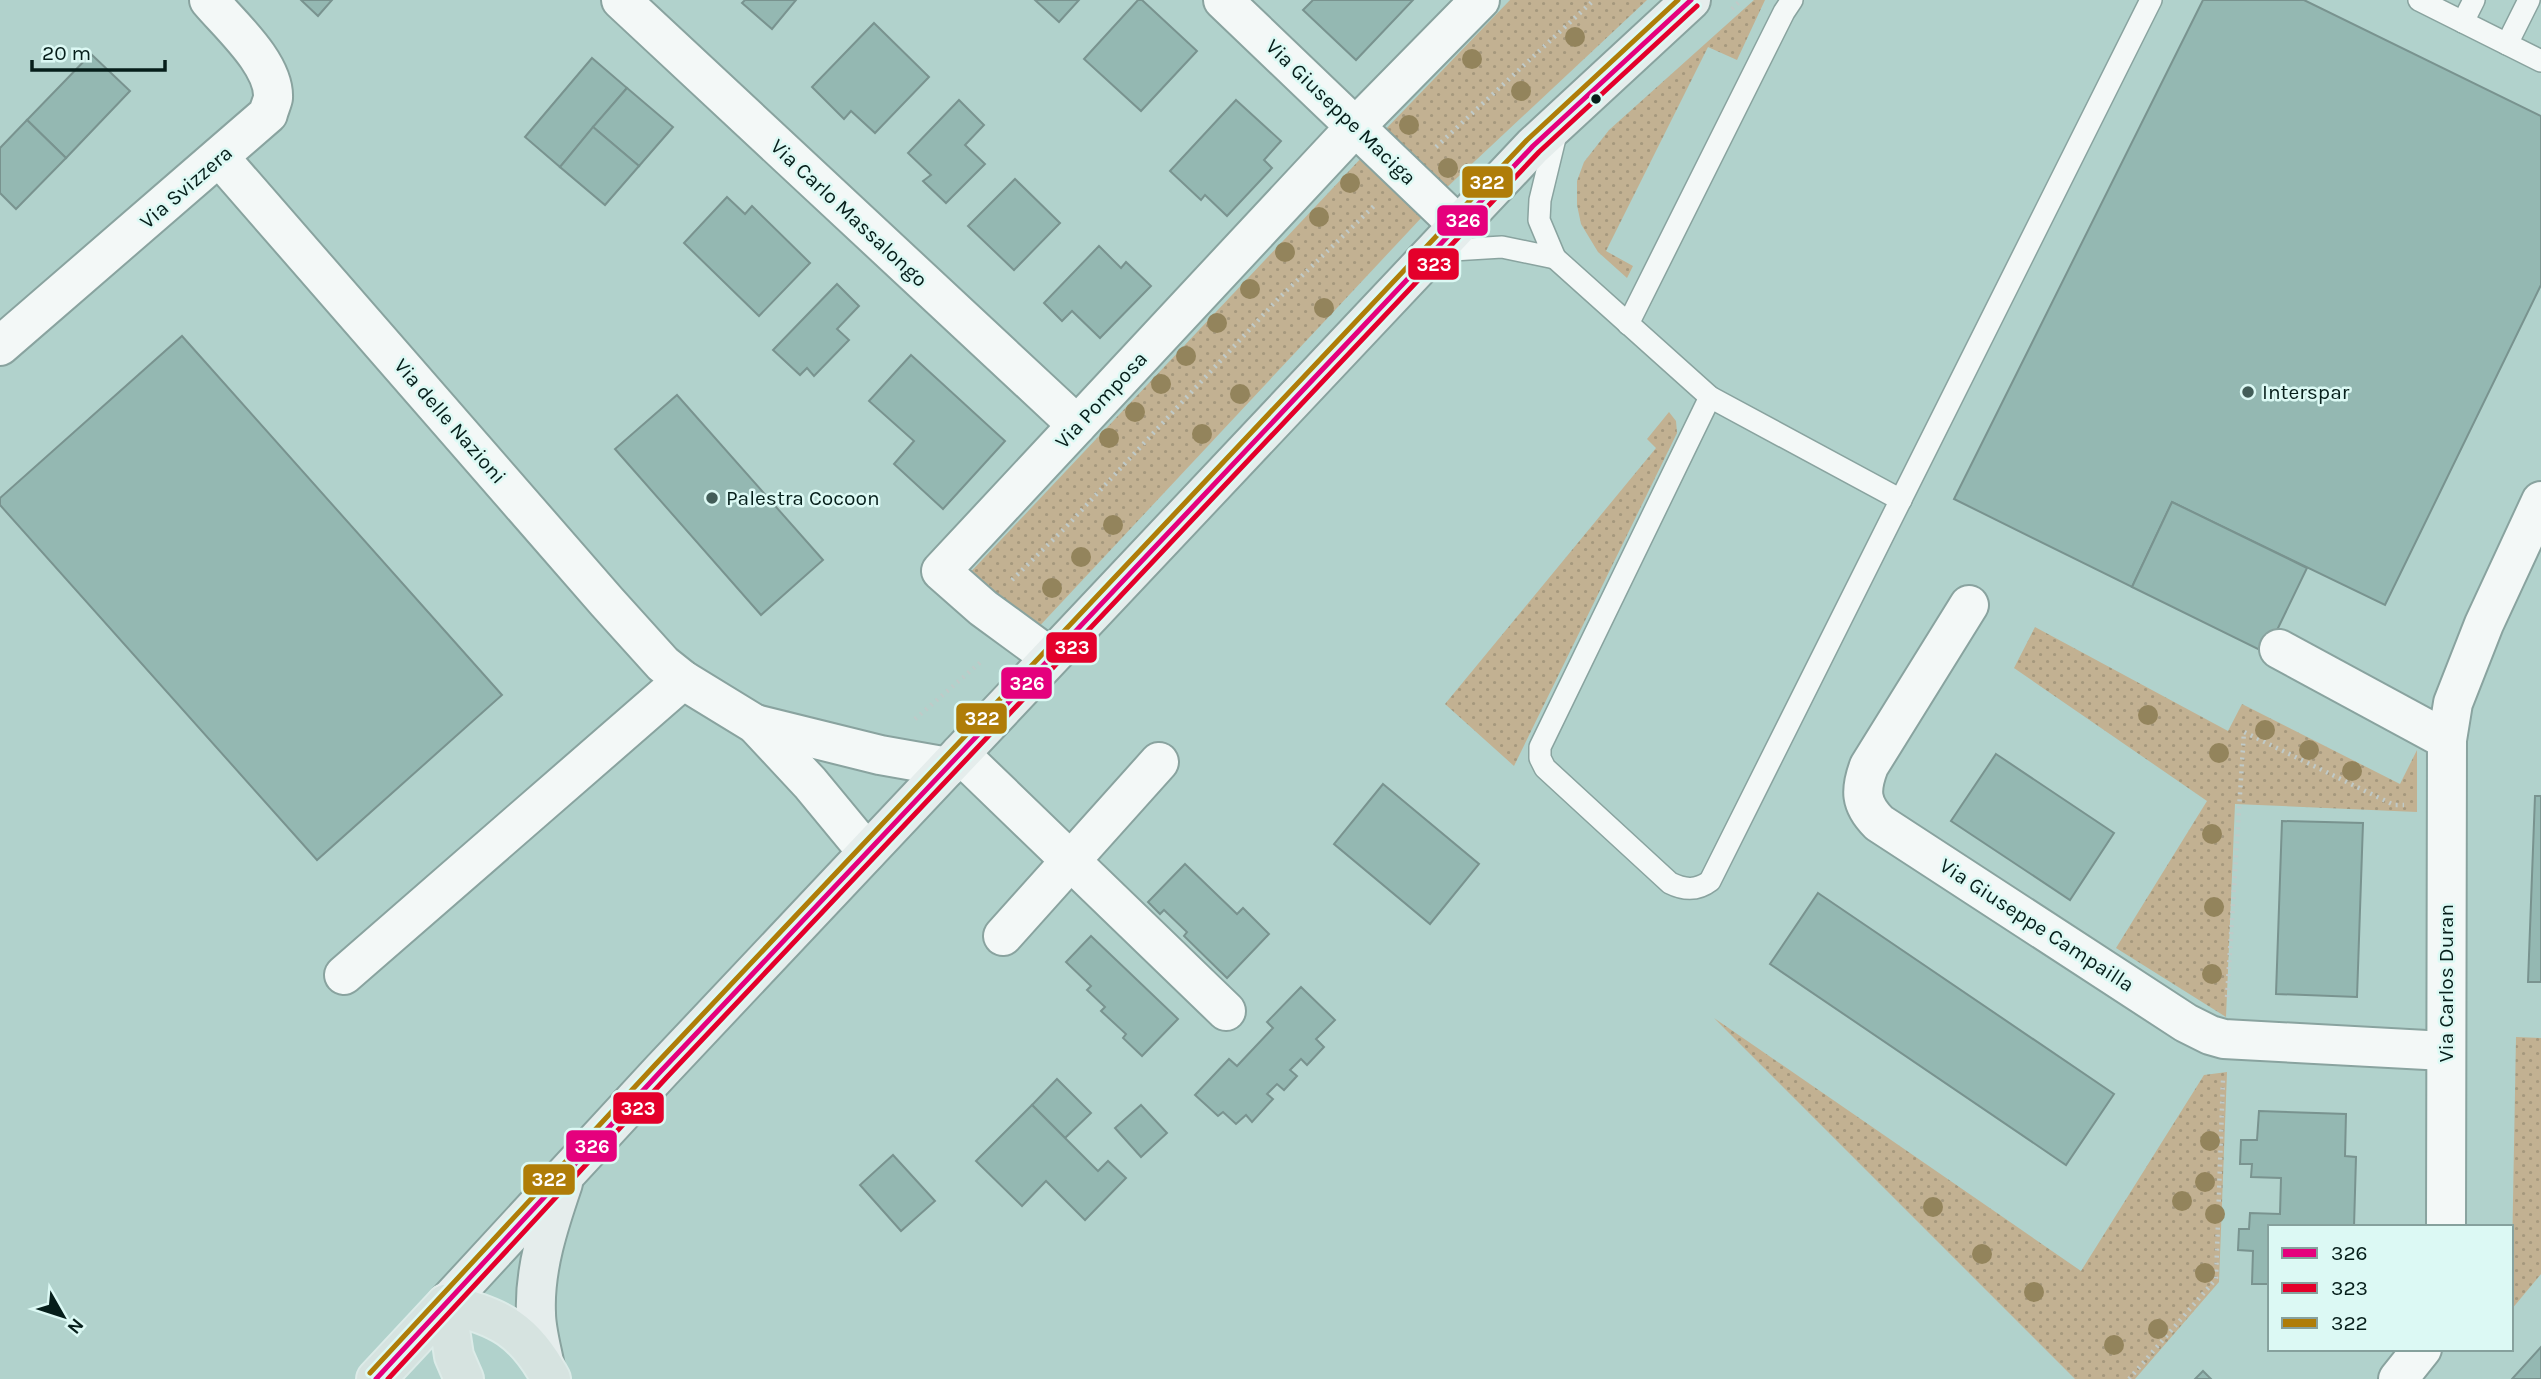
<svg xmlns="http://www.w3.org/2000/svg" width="2541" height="1379" font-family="Karla,sans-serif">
  <defs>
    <pattern id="grass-dots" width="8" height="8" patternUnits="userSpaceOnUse" patternTransform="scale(1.75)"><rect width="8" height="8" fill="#c2b192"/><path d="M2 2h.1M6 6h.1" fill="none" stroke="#a5987d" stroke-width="1.8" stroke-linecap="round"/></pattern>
  </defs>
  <rect width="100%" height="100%" fill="#b1d2cc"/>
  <g fill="url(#grass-dots)">
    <path d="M1510 0H1647L1443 191 1382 133Z"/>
    <path d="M1754 0H1765L1737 60 1708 47 1606 251 1633 266 1627 278 1598 252 1581 224 1577 205V181L1584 162 1609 130Z"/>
    <path d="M1364 155 1423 216 1033 633 966 577Z"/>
    <path d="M1669 412 1676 421 1677 433 1514 766 1445 704 1656 448 1647 439Z"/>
    <path d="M2035 627 2228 731 2242 704 2400 784 2417 750V812L2235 804 2226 1017 2116 948 2207 801 2014 668Z"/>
    <path d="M1714 1018 2081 1271 2204 1075 2227 1072 2219 1282 2135 1379H2075Z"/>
    <path d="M2516 1037 2541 1038V1274L2511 1310Z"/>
  </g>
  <g fill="#94b8b2" stroke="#79938f" stroke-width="2">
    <path d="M301 0H332L318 16Z"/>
    <path d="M745 0H796L772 29 742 3Z"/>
    <path d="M1035 0H1079L1059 22Z"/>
    <path d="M1138 0H1142L1197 51 1141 111 1084 59Z"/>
    <path d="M1313 0H1413L1356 60 1303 10Z"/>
    <path d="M2203 0H2304L2541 116V285L2385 605 2172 502 2132 587 1954 499Z"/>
    <path d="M874 23 929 77 875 133 851 111 844 119 812 87Z"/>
    <path d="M91 54 130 91 66 158 27 120Z"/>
    <path d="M592 58 627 88 560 167 525 137Z"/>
    <path d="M627 88 673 127 639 166 593 127Z"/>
    <path d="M959 100 984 125 965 145 985 164 946 203 923 181 931 175 908 153Z"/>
    <path d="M1236 100 1281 141 1264 160 1272 168 1227 216 1205 195 1201 200 1170 171Z"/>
    <path d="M27 120 66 158 16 209 0 193V148Z"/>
    <path d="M593 127 639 166 605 205 560 167Z"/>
    <path d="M1015 179 1060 223 1014 270 968 226Z"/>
    <path d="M727 197 745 214 752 206 810 263 759 316 684 243Z"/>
    <path d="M1099 246 1121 268 1126 262 1151 286 1100 338 1072 311 1062 321 1044 303Z"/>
    <path d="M837 284 859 306 837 329 849 340 814 376 807 368 800 375 773 350Z"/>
    <path d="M182 336 502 695 317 860 0 505V498Z"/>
    <path d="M911 355 1005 441 943 509 894 464 914 441 869 401Z"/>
    <path d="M677 395 823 560 761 615 615 449Z"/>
    <path d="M2172 502 2307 568 2266 653 2132 587Z"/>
    <path d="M1996 754 2114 833 2070 900 1951 821Z"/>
    <path d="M1383 784 1479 864 1430 924 1334 844Z"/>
    <path d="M2535 796H2541V982H2528Z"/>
    <path d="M2282 821 2363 823 2357 997 2276 994Z"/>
    <path d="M1185 864 1237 914 1243 908 1269 934 1227 978 1184 936 1187 932 1164 910 1160 914 1148 902Z"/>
    <path d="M1818 893 2114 1094 2066 1165 1770 964Z"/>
    <path d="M1091 936 1178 1019 1142 1056 1123 1038 1126 1034 1101 1011 1105 1007 1087 990 1091 986 1066 962Z"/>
    <path d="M1301 987 1335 1020 1316 1039 1324 1047 1307 1065 1301 1059 1290 1070 1297 1076 1284 1090 1277 1084 1267 1094 1273 1099 1252 1122 1246 1115 1236 1124 1223 1112 1218 1116 1195 1095 1229 1059 1237 1066 1273 1028 1267 1022Z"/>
    <path d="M1057 1079 1091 1113 1065 1138 1032 1105Z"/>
    <path d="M1032 1105 1098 1171 1108 1161 1126 1178 1085 1220 1046 1181 1022 1206 976 1161Z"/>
    <path d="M1141 1105 1167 1133 1141 1157 1115 1128Z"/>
    <path d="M2259 1111 2346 1114 2345 1156 2356 1157 2354 1227H2270V1284H2252L2253 1251 2238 1250 2239 1229H2249L2250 1213 2280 1214 2281 1178 2251 1177 2252 1164H2240L2241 1140H2257Z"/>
    <path d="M893 1155 935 1201 901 1231 860 1185Z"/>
    <path d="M2541 1347V1379H2512Z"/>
    <path d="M2203 1371 2211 1379H2195Z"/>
  </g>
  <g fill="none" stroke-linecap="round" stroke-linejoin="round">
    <defs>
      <g id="service">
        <path d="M2419 0 2541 61"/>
        <path d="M2463 22 2474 0"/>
        <path d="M2507 44 2529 0"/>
        <path d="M1436 251 1502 247 1555 258 1539 220 1540 200 1557 130"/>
        <path d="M1555 258 1710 397 1901 500"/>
        <path d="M1628 324 1784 12 1792 0"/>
        <path d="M1710 397 1540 747V758L1545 768 1670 883C1684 890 1697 891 1710 881L2151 0"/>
      </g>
      <g id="minor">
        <path d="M621 0 1077 425"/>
        <path d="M1223 0 1458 225"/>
        <path d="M220 158 607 602 663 664 683 680 755 724 810 783 867 852"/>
        <path d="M0 346 268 114C269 109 272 103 273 98 275 64 229 24 209 0"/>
        <path d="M1969 605 1869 766C1860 790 1860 804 1879 823L2186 1023 2210 1035 2224 1039 2445 1051"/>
        <path d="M2279 649 2447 740"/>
        <path d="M1050 657 983 608 941 571 1356 126 1480 0"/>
        <path d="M755 724 880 755 948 767"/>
        <path d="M960 754 1226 1011"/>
        <path d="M1003 936 1159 762"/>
        <path d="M344 975 683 680"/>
        <path d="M2446 1227 2447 740 2453 703 2484 624 2541 501"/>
        <path d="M2398 1379 2422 1349"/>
      </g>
      <g id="secondary">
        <path d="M446 1304 661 1071 1533 146 1691 0"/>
        <path d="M545 1367C542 1350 536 1330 536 1313 534 1269 549 1224 563 1183"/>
      </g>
      <g id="primary">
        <path d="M446 1304C499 1316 525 1330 551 1379"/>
        <path d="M446 1304 454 1356 464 1379"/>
        <path d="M376 1379 446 1304"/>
      </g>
    </defs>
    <use href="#service" stroke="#89a39f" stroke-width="24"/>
    <use href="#minor" stroke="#89a39f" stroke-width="42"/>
    <use href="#secondary" stroke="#89a39f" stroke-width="42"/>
    <use href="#primary" stroke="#dcebe8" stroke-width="42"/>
    <g stroke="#c0cac8" stroke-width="4.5" stroke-dasharray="2 5" stroke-linecap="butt">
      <path d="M1732 9 1741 0"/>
      <path d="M1436 147 1594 0"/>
      <path d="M1012 580 1066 527 1278 299 1376 204"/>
      <path d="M915 719 983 660"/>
      <path d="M2227 997 2244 732 2394 805H2404"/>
      <path d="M2129 1379 2216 1279 2223 1079"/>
    </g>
    <use href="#service" stroke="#f3f8f7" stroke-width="21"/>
    <use href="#minor" stroke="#f3f8f7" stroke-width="38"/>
    <use href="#secondary" stroke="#e5edec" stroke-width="38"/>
    <use href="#primary" stroke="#d6e3e0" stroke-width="38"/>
    <defs>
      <path id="bus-1" d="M376 1379 661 1071 1533 146 1691 0"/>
      <path id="bus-2" d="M388 1379 667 1077 1539 152 1697 6"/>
      <path id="bus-3" d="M370 1373 655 1065 1527 140 1678 0"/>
    </defs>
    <use href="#bus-1" stroke="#dcf9f4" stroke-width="10"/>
    <use href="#bus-2" stroke="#dcf9f4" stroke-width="10"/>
    <use href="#bus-3" stroke="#dcf9f4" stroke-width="10"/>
    <use href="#bus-1" stroke="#e5007d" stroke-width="5"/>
    <use href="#bus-2" stroke="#e4002b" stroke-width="5"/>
    <use href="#bus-3" stroke="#af7d08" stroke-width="5"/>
  </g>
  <g fill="#93845c">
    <circle cx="1575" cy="37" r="10"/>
    <circle cx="1472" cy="59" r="10"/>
    <circle cx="1521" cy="91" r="10"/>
    <circle cx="1409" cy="125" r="10"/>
    <circle cx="1448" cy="168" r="10"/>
    <circle cx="1350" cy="183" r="10"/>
    <circle cx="1319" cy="217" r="10"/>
    <circle cx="1285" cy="252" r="10"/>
    <circle cx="1250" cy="289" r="10"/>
    <circle cx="1324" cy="308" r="10"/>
    <circle cx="1217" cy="323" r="10"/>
    <circle cx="1186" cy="356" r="10"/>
    <circle cx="1161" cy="384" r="10"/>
    <circle cx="1240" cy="394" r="10"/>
    <circle cx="1135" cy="412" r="10"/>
    <circle cx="1202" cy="434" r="10"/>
    <circle cx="1109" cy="438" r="10"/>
    <circle cx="1113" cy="525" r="10"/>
    <circle cx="1081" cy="557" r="10"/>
    <circle cx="1052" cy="588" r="10"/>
    <circle cx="2148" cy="715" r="10"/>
    <circle cx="2265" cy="730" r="10"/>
    <circle cx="2309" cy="750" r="10"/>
    <circle cx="2219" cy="753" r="10"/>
    <circle cx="2352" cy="771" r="10"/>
    <circle cx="2212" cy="834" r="10"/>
    <circle cx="2214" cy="907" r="10"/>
    <circle cx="2212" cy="974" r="10"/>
    <circle cx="2210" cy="1141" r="10"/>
    <circle cx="2205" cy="1182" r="10"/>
    <circle cx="2182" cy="1201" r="10"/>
    <circle cx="1933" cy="1207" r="10"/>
    <circle cx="2215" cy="1214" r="10"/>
    <circle cx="1982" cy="1254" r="10"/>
    <circle cx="2205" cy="1273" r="10"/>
    <circle cx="2034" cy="1292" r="10"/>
    <circle cx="2158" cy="1329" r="10"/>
    <circle cx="2114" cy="1345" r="10"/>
  </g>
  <circle fill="#061e1a" stroke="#dcf9f4" stroke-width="2.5" cx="1596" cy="99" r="6"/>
  <g fill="#425d58" stroke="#dcf9f4" stroke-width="2.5">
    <circle cx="2248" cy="392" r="7"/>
    <circle cx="712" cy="498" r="7"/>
  </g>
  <g text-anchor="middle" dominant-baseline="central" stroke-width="5" stroke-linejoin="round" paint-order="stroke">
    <g font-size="21" fill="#061e1a" stroke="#dcf9f4">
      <text transform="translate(1341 112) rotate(44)">Via Giuseppe Maciga</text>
      <text transform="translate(186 187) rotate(-41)">Via Svizzera</text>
      <text transform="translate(849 213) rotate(43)">Via Carlo Massalongo</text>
      <text transform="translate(1101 400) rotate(-47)">Via Pomposa</text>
      <text transform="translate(450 421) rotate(49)">Via delle Nazioni</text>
      <text transform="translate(2037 925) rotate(33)">Via Giuseppe Campailla</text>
      <text transform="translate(2446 983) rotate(-90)">Via Carlos Duran</text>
    </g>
    <g font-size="21" fill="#061e1a" stroke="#dcf9f4" text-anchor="start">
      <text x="2262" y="392">Interspar</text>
      <text x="726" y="498">Palestra Cocoon</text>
    </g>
  </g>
  <g stroke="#dcf9f4" stroke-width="2.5">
    <rect x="1461" y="165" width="53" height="34" rx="7" fill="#af7d08"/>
    <rect x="1436" y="204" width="53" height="33" rx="7" fill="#e5007d"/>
    <rect x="1407" y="247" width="53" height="34" rx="7" fill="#e4002b"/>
    <rect x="1045" y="631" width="53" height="33" rx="7" fill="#e4002b"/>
    <rect x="1000" y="666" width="53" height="34" rx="7" fill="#e5007d"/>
    <rect x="955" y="702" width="53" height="33" rx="7" fill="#af7d08"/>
    <rect x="612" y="1091" width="53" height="34" rx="7" fill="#e4002b"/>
    <rect x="565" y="1129" width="53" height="34" rx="7" fill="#e5007d"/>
    <rect x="522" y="1163" width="54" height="33" rx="7" fill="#af7d08"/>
  </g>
  <g font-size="19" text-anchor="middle" font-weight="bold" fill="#fff">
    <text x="1487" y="189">322</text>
    <text x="1463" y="227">326</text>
    <text x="1434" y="271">323</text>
    <text x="1072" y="654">323</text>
    <text x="1027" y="690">326</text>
    <text x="982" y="725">322</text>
    <text x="638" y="1115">323</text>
    <text x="592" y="1153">326</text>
    <text x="549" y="1186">322</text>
  </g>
  <rect x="2268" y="1225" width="245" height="126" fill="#dcf9f4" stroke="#86a19d" stroke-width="2"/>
  <rect x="2282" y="1248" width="35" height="10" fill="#e5007d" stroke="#86a19d" stroke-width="2"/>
  <text x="2331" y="1260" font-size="21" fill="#061e1a">326</text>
  <rect x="2282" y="1283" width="35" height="10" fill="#e4002b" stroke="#86a19d" stroke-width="2"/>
  <text x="2331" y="1295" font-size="21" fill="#061e1a">323</text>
  <rect x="2282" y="1318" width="35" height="10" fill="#af7d08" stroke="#86a19d" stroke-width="2"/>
  <text x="2331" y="1330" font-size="21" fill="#061e1a">322</text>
  <g transform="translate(63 1316) rotate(129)" stroke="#dcf9f4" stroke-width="5" paint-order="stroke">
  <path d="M0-5L12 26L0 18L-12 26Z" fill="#061e1a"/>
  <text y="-10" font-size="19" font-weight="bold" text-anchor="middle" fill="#061e1a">N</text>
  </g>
  <path d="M32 60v10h133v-10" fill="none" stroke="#061e1a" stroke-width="3.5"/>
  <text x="42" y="60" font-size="21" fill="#061e1a" stroke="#dcf9f4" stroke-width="5" paint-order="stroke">20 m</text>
</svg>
